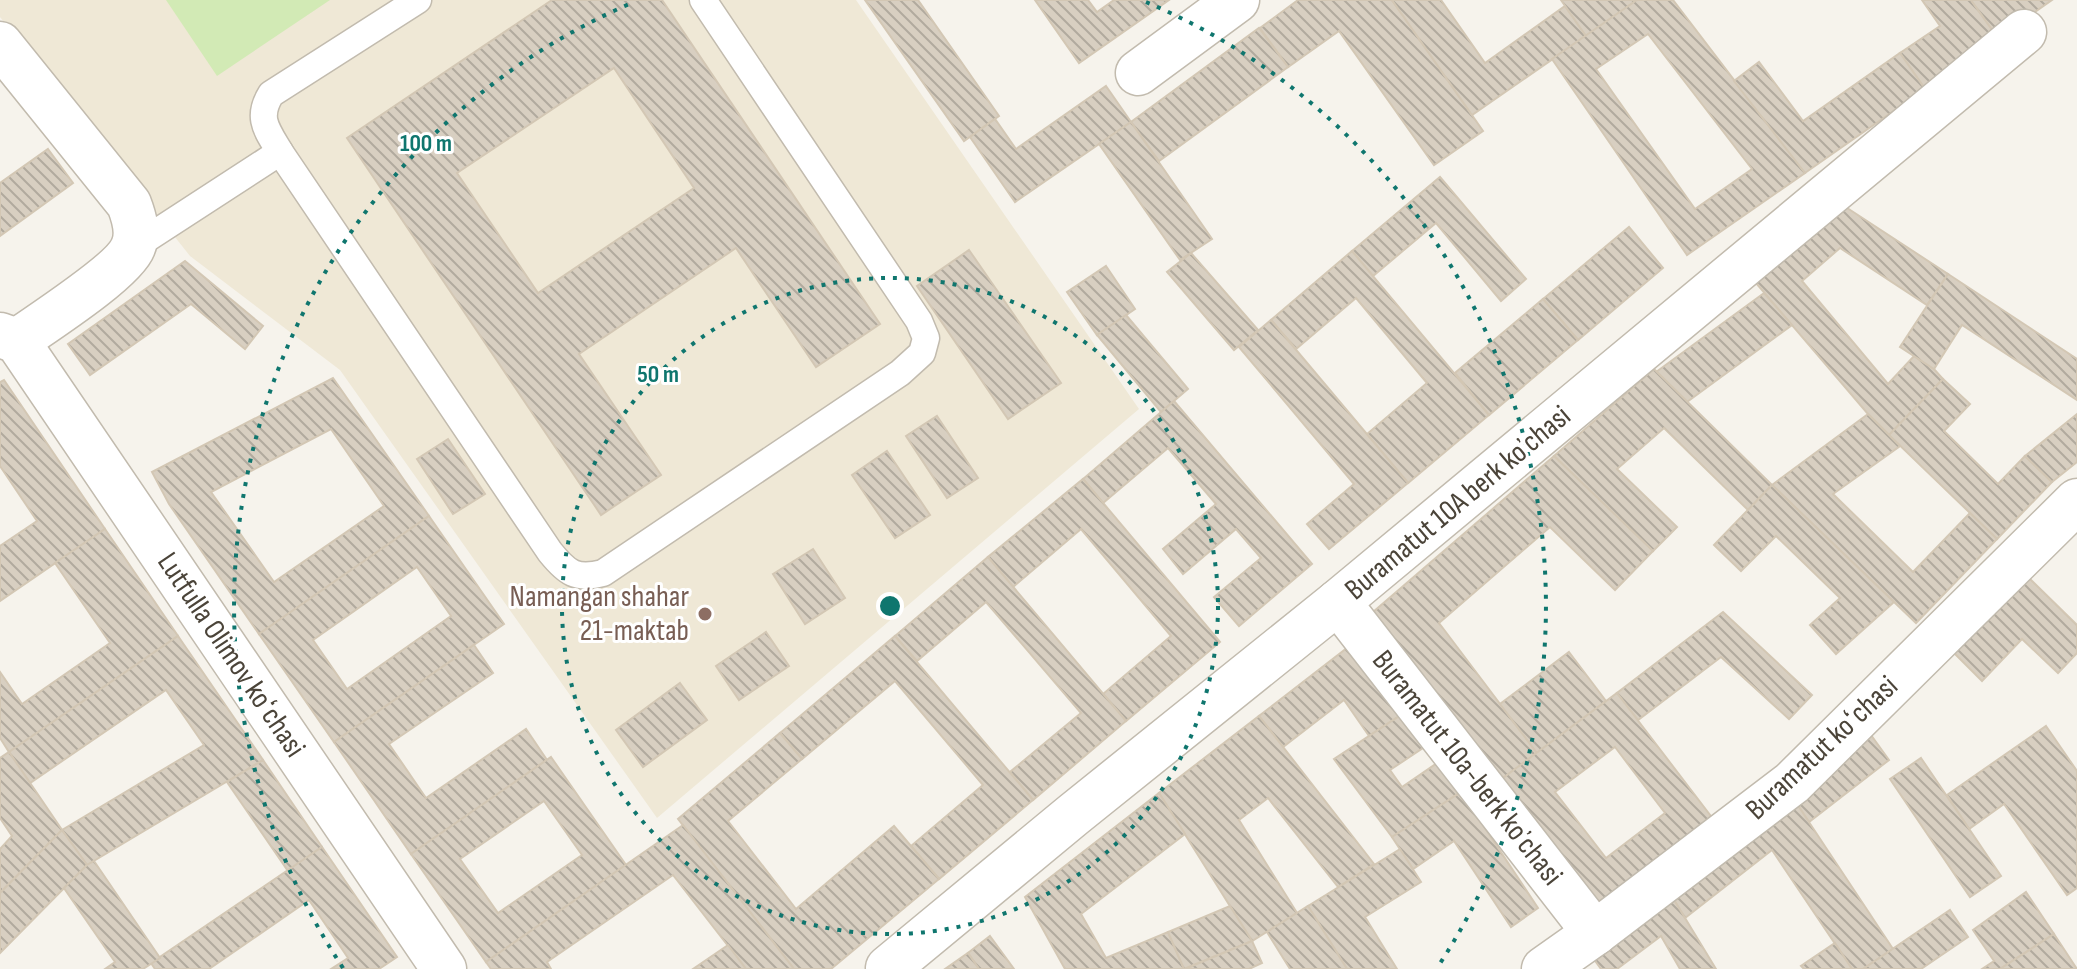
<svg xmlns="http://www.w3.org/2000/svg" width="2077" height="969" font-family="'Sofia Sans Condensed',sans-serif">
  <defs>
    <pattern id="building-back-hatch" width="6" height="6" patternUnits="userSpaceOnUse" patternTransform="scale(2)"><rect width="6" height="6" fill="#d8cfc1"/><path d="M-1 5l2 2M0 0l6 6M5-1l2 2" fill="none" stroke="#b1aa9e"/></pattern>
  </defs>
  <rect width="100%" height="100%" fill="#f6f3ec"/>
  <path fill="#efe8d6" d="M0 0H856L1139 409 657 818 340 370 190 256 0 17Z"/>
  <path fill="#d2eab5" d="M166 0H330L217 76Z"/>
  <g fill="url(#building-back-hatch)" stroke="#d3c7b4" stroke-width="2" fill-rule="evenodd">
    <path d="M552 0H662L880 324 816 367 736 248 579 354 661 475 601 515 347 138ZM614 68 694 188 538 293 457 173Z"/>
    <path d="M865 0H918L999 116 964 141Z"/>
    <path d="M1035 0H1088L1097 12 1114 0H1169L1079 63Z"/>
    <path d="M1298 0H1392L1483 131 1434 165 1339 31 1288 67 1260 28Z"/>
    <path d="M1392 0H1441L1485 63 1565 6 1586 36 1472 115Z"/>
    <path d="M1561 0H1637L1586 36Z"/>
    <path d="M1637 0H1673L1805 173 1687 255 1552 59ZM1648 34 1752 169 1695 209 1596 69Z"/>
    <path d="M1922 0H1971L1998 38 1925 89 1900 53 1940 26Z"/>
    <path d="M1971 0H2052L1998 38Z"/>
    <path d="M1259 28 1288 67 1159 161 1131 122Z"/>
    <path d="M1900 53 1925 89 1805 173 1734 81 1759 62 1803 121Z"/>
    <path d="M1106 86 1131 122 1015 202 970 137 995 119 1016 149Z"/>
    <path d="M1131 122 1212 239 1180 260 1099 144Z"/>
    <path d="M48 149 73 183 0 236V183Z"/>
    <path d="M1440 177 1526 279 1501 301 1436 223 1373 276 1352 251Z"/>
    <path d="M1838 202 1948 274 1927 305 1840 248 1802 281 1888 384 1914 356 1934 369 1943 379 1889 435 1868 414 1750 276Z"/>
    <path d="M1629 227 1663 268 1578 340 1543 299Z"/>
    <path d="M969 250 1061 383 1008 419 917 286Z"/>
    <path d="M1352 251 1489 415 1408 483 1367 434 1427 383 1356 298 1296 349 1271 320Z"/>
    <path d="M1191 253 1258 330 1234 350 1167 272Z"/>
    <path d="M185 261 263 326 245 349 191 304 90 375 68 344Z"/>
    <path d="M1106 266 1135 309 1097 335 1067 292Z"/>
    <path d="M1948 274 2077 359V400L1962 325 1934 369 1900 347Z"/>
    <path d="M1764 293 1792 325 1687 402 1656 372Z"/>
    <path d="M1543 299 1578 340 1489 415 1455 373Z"/>
    <path d="M1126 315 1188 389 1161 412 1097 335Z"/>
    <path d="M1271 320 1408 483 1329 549 1307 524 1354 484 1239 347Z"/>
    <path d="M1654 369 1772 485 1748 510 1664 428 1617 469 1677 527 1653 551 1554 456Z"/>
    <path d="M333 378 429 516 259 634 169 504 152 472ZM331 429 384 506 274 582 211 492Z"/>
    <path d="M1943 379 1970 404 1944 431 1998 484 2025 456 2052 482 1997 539 1889 435Z"/>
    <path d="M4 380 105 529 0 601V546L37 521 0 466V382Z"/>
    <path d="M1174 401 1312 564 1239 626 1214 597 1261 558 1236 529 1183 574 1163 549 1216 504 1168 448 1103 503 1083 479Z"/>
    <path d="M1868 414 1900 446 1833 494 1913 572 1970 513 1997 539 1916 623 1772 485Z"/>
    <path d="M2077 414V462L2052 482 2025 456Z"/>
    <path d="M937 416 978 478 947 498 906 436Z"/>
    <path d="M448 439 485 494 453 514 417 459Z"/>
    <path d="M887 451 930 515 895 538 852 475Z"/>
    <path d="M1554 456 1653 551 1615 590 1550 527 1439 623 1537 753 1499 781 1372 613Z"/>
    <path d="M1083 479 1220 642 1126 721 1103 694 1171 636 1081 529 1013 587 988 557Z"/>
    <path d="M1772 485 1894 602 1836 654 1810 625 1840 598 1776 536 1741 571 1714 545Z"/>
    <path d="M429 516 504 624 334 742 259 634ZM417 567 451 616 347 689 313 640Z"/>
    <path d="M105 529 178 636 9 752 0 738V672L22 704 110 643 55 563Z"/>
    <path d="M813 549 845 598 805 624 773 574Z"/>
    <path d="M988 557 1126 721 1033 800 1010 772 1081 713 986 602 917 661 895 636Z"/>
    <path d="M2023 572 2077 625V653L2058 673 2022 639 1982 681 1949 648Z"/>
    <path d="M1723 612 1812 695 1789 719 1721 657 1638 720 1617 693Z"/>
    <path d="M766 632 789 666 739 700 716 666Z"/>
    <path d="M178 636 263 760 87 865 62 830 204 745 166 690 30 783 9 752Z"/>
    <path d="M895 636 1033 800 939 879 911 846 983 785 895 681 802 759 780 733Z"/>
    <path d="M1356 641 1404 713 1369 736 1344 700 1283 747 1259 716Z"/>
    <path d="M474 645 493 673 389 744 426 798 526 729 547 760 411 854 334 742Z"/>
    <path d="M1569 652 1606 701 1537 753 1500 704Z"/>
    <path d="M680 683 707 720 643 767 616 730Z"/>
    <path d="M1617 693 1720 828 1602 917 1499 781ZM1615 747 1665 813 1606 858 1555 792Z"/>
    <path d="M1404 713 1426 746 1390 770 1402 787 1440 761 1461 792 1392 837 1334 759Z"/>
    <path d="M1259 716 1374 864 1338 887 1268 798 1239 820 1297 913 1252 941 1159 793Z"/>
    <path d="M2046 726 2077 771V888L2067 895 2004 804 1969 829 1947 795Z"/>
    <path d="M780 733 802 759 728 821 796 909 894 826 939 879 831 969H794L678 819Z"/>
    <path d="M1871 735 1889 760 1809 822 1791 795Z"/>
    <path d="M9 752 62 830 0 893V849L12 836 0 818V758Z"/>
    <path d="M551 757 626 865 486 962 411 854ZM544 801 582 855 498 913 460 859Z"/>
    <path d="M1921 758 2001 876 1970 897 1890 779Z"/>
    <path d="M263 760 322 847 288 871 227 782Z"/>
    <path d="M1461 792 1538 908 1511 927 1454 841 1413 869 1392 837Z"/>
    <path d="M1159 793 1185 834 1081 914 1106 958 1168 932 1184 969H1065L1025 897Z"/>
    <path d="M1791 795 1893 949 1863 969H1852L1772 850 1685 918 1668 890Z"/>
    <path d="M683 825 794 969H746L673 875 547 962 551 969H491L486 962Z"/>
    <path d="M62 830 87 865 0 953V893Z"/>
    <path d="M322 847 397 957 379 969H331L348 958 309 900 209 969H155L151 963Z"/>
    <path d="M1400 849 1421 882 1365 917 1397 969H1347L1308 906Z"/>
    <path d="M94 861 160 958 143 969H105L115 962 64 888 87 865Z"/>
    <path d="M1668 890 1716 969H1680L1661 936 1617 969H1601L1588 951Z"/>
    <path d="M2026 892 2054 934 2000 969H1982L1994 961 1973 930Z"/>
    <path d="M1230 906 1252 941 1184 969 1168 932Z"/>
    <path d="M1308 906 1347 969H1290L1267 932Z"/>
    <path d="M1950 910 1968 937 1921 969H1863Z"/>
    <path d="M2054 934 2077 969H2000Z"/>
    <path d="M990 936 1014 969H979L968 953Z"/>
    <path d="M1252 941 1262 963 1249 969H1185Z"/>
    <path d="M1835 943 1852 969H1804L1801 966Z"/>
    <path d="M728 945 746 969H693Z"/>
    <path d="M968 953 979 969H945Z"/>
  </g>
  <g fill="none" stroke-linecap="round" stroke-linejoin="round">
    <defs>
      <g id="service">
        <path d="M418 0 271 94C256 118 267 130 280 152L550 552C567 573 576 580 603 573L900 373 922 353 926 338 919 321 703 0"/>
        <path d="M134 247 280 152"/>
      </g>
      <g id="minor">
        <path d="M0 44 129 204C134 217 139 233 133 247 124 271 41 324 17 341"/>
        <path d="M1138 73 1237 0"/>
        <path d="M0 335 17 341 444 969"/>
        <path d="M1338 602 1595 933"/>
        <path d="M888 968 1073 815 1338 602 2024 32"/>
        <path d="M1544 969 1595 933 1792 783 2077 501"/>
      </g>
    </defs>
    <use href="#service" stroke="#c2bbae" stroke-width="29"/>
    <use href="#minor" stroke="#c2bbae" stroke-width="47"/>
    <use href="#service" stroke="#fff" stroke-width="26"/>
    <use href="#minor" stroke="#fff" stroke-width="44"/>
  </g>
  <g fill="none" stroke="#0f766e" stroke-width="4" stroke-dasharray="4 8">
    <circle cx="890" cy="606" r="328"/>
    <path d="M343 968A656 656 0 0 1 634 2M1146 2A656 656 0 0 1 1437 968"/>
  </g>
  <circle fill="#8d6e63" stroke="#fff" stroke-width="3" cx="705" cy="614" r="8"/>
  <g text-anchor="middle" dominant-baseline="central" stroke-width="6" stroke-linejoin="round" paint-order="stroke">
    <g font-size="30" fill="#4b4439" stroke="#fff">
      <text transform="translate(1458 503) rotate(-40)">Buramatut 10А berk koʼchasi</text>
      <text transform="translate(231 655) rotate(56)">Lutfulla Olimov koʻchasi</text>
      <text transform="translate(1822 748) rotate(-43)">Buramatut koʻchasi</text>
      <text transform="translate(1467 768) rotate(52)">Buramatut 10а-berk koʼchasi</text>
    </g>
    <g font-size="30" fill="#785e54" stroke="#fff" text-anchor="end">
      <text x="689" y="597">Namangan shahar<tspan x="689" dy="34">21-maktab</tspan></text>
    </g>
  </g>
  <circle cx="890" cy="606" r="12" fill="#0f766e" stroke="#fff" stroke-width="4"/>
  <g font-size="24" text-anchor="middle" font-weight="bold" fill="#0f766e" stroke="#fff" stroke-width="6" stroke-linejoin="round" paint-order="stroke">
    <text x="426" y="151">100 m</text>
    <text x="658" y="382">50 m</text>
  </g>
</svg>
